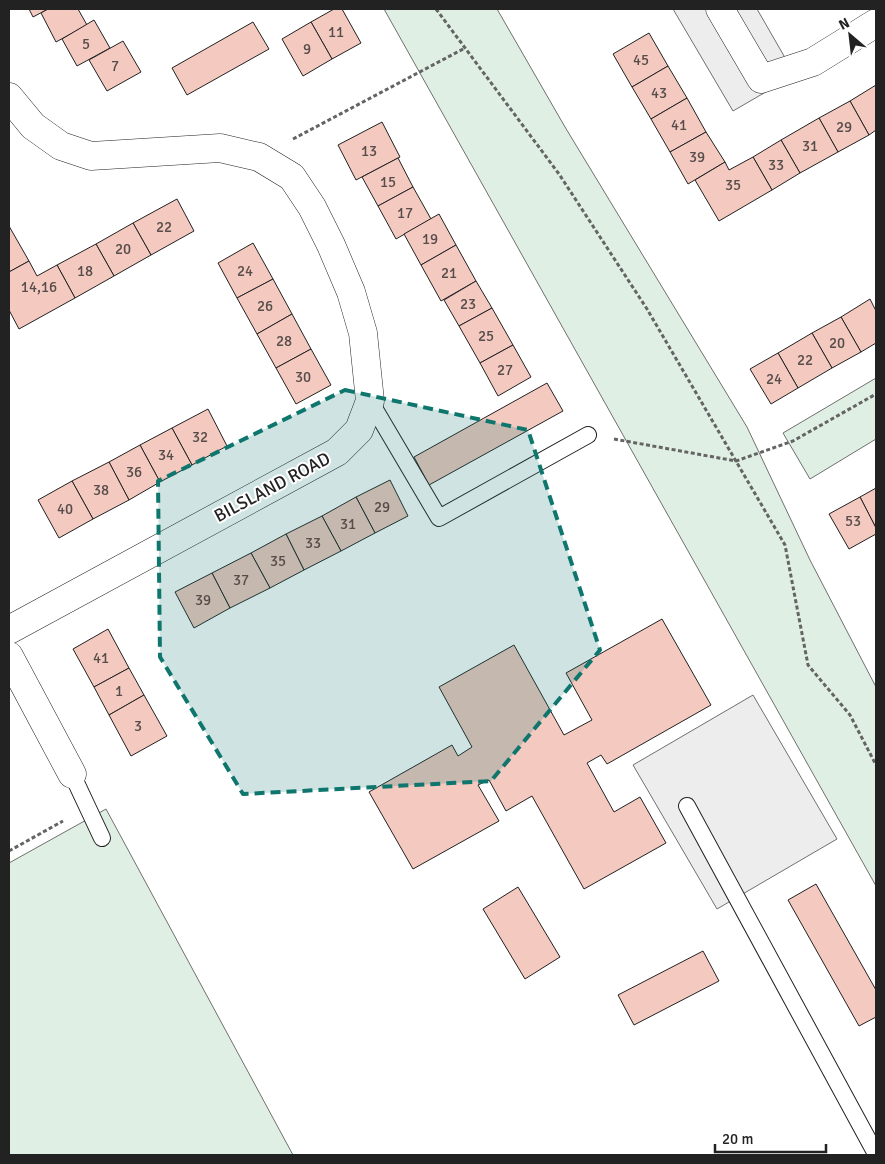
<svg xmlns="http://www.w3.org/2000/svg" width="885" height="1164" font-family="Signika,sans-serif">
  <rect width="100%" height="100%" fill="#fff"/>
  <g fill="#e0efe3" stroke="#6f6f6f">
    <path d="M384 9H497L565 127 747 427 810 560 876 687V886Z"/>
    <path d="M876 378V439L810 479 783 433Z"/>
    <path d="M106 809 293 1155H9V863Z"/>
  </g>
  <g fill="#ededed" stroke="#6f6f6f">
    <path d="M673 9H757L795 75 733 111Z"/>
    <path d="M753 695 837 839 717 909 633 765Z"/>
  </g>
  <g fill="#f3c9c0" stroke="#222">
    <path d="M29 9H48L33 17Z"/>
    <path d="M48 9H78L87 25 56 42 41 13Z"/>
    <path d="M334 9H342L361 43 332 59 311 22Z"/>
    <path d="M94 20 110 48 77 66 62 39Z"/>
    <path d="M253 22 269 49 187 95 172 68Z"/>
    <path d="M311 22 332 59 303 76 282 39Z"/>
    <path d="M649 33 668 66 632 87 613 54Z"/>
    <path d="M123 41 141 72 107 91 89 60Z"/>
    <path d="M668 66 687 98 651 119 632 87Z"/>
    <path d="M876 85V130L869 135 850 101Z"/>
    <path d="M687 98 706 132 670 152 651 119Z"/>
    <path d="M850 101 869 135 838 152 819 118Z"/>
    <path d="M819 118 838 152 800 173 781 140Z"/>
    <path d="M382 122 400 157 356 180 338 145Z"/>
    <path d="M706 132 725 162 688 184 670 152Z"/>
    <path d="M781 140 800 173 772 190 753 157Z"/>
    <path d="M753 157 772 190 719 221 695 180 725 162 729 170Z"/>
    <path d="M398 158 413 187 378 206 362 177Z"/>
    <path d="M413 187 431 219 396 239 378 206Z"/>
    <path d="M177 199 194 231 151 255 133 223Z"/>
    <path d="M439 214 456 245 421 265 404 234Z"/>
    <path d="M133 223 151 255 114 276 96 244Z"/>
    <path d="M9 226 29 261 9 272Z"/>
    <path d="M253 243 273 279 237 298 218 263Z"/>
    <path d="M96 244 114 276 75 298 57 265Z"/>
    <path d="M456 245 476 281 441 301 421 265Z"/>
    <path d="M29 261 37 276 57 265 75 298 19 329 9 310V272Z"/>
    <path d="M273 279 292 314 257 334 237 298Z"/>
    <path d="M476 281 492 308 459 326 444 300Z"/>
    <path d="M870 299 876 311V343L861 352 841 317Z"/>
    <path d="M492 308 513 345 480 363 459 326Z"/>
    <path d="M292 314 311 349 276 368 257 334Z"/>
    <path d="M841 317 861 352 832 368 812 333Z"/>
    <path d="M812 333 832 368 798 388 778 353Z"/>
    <path d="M513 345 531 377 498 396 480 363Z"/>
    <path d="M311 349 331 385 296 404 276 368Z"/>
    <path d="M778 353 798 388 771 404 750 369Z"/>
    <path d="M547 383 563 411 429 485 414 457Z"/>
    <path d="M208 409 227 446 192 465 172 428Z"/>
    <path d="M172 428 192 465 160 482 140 445Z"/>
    <path d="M140 445 160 482 129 500 109 462Z"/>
    <path d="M109 462 129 500 93 519 72 481Z"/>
    <path d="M390 480 408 516 375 533 356 497Z"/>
    <path d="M72 481 93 519 59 538 38 500Z"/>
    <path d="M876 488V528L860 497Z"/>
    <path d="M356 497 375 533 341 551 322 516Z"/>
    <path d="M860 497 876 528V534L849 549 829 514Z"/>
    <path d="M322 516 341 551 304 570 286 534Z"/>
    <path d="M286 534 304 570 270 588 251 553Z"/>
    <path d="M251 553 270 588 230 608 212 573Z"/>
    <path d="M212 573 230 608 194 628 175 592Z"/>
    <path d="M662 619 711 705 607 764 601 755 587 763 614 812 640 797 666 843 584 889 532 796 506 811 489 780 478 785 499 821 413 869 369 792 452 745 458 756 472 747 439 687 514 645 564 735 592 720 566 673Z"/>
    <path d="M108 629 129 668 94 687 73 649Z"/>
    <path d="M129 668 144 695 109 715 94 687Z"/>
    <path d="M144 695 167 736 131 756 109 715Z"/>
    <path d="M816 884 876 990V1017L859 1026 788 900Z"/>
    <path d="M518 887 560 957 525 979 483 909Z"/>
    <path d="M703 951 719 981 634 1025 618 995Z"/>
  </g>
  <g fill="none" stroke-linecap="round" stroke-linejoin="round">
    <defs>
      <g id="service">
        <path d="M370 401 439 518 588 435"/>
        <path d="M72 774 102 838"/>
        <path d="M687 806 876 1154"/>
      </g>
      <g id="minor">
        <path d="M720 9 761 79 813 62 876 23"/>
        <path d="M9 97 33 126 61 146 91 156 220 148 259 157 292 177 312 207 331 245 351 292 363 333 370 401 359 430 337 452 9 630"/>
        <path d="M9 656 72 774"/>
      </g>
    </defs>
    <use href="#service" stroke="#222" stroke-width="18"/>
    <use href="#minor" stroke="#222" stroke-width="29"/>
    <g stroke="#646464" stroke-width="3" stroke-dasharray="4 2.5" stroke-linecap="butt">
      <path d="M436 9 559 174 647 309 785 545 808 665 850 715 876 765"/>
      <path d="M293 139 465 48"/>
      <path d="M614 439 736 461 793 441 876 394"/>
      <path d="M9 851 63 821"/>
    </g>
    <use href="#service" stroke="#fff" stroke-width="16"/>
    <use href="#minor" stroke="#fff" stroke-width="28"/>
  </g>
  <path fill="#0f766e" fill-opacity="0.2" stroke="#0f766e" stroke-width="4" stroke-dasharray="10 6" stroke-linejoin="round" d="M345 390 528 430 600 650 491 781 243 794 160 657 158 481Z"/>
  <g text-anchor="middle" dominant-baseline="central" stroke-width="4" stroke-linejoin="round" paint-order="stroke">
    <g font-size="15" fill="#564c4a">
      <text x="336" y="32">11</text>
      <text x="86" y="44">5</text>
      <text x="307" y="49">9</text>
      <text x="641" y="60">45</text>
      <text x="115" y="66">7</text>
      <text x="659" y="93">43</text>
      <text x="679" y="125">41</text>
      <text x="844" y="127">29</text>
      <text x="810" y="146">31</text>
      <text x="369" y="151">13</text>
      <text x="697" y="157">39</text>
      <text x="776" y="165">33</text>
      <text x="388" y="182">15</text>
      <text x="733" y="185">35</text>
      <text x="405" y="213">17</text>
      <text x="164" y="227">22</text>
      <text x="430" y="239">19</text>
      <text x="123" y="249">20</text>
      <text x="85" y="271">18</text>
      <text x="245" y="271">24</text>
      <text x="449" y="273">21</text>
      <text x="39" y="287">14,16</text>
      <text x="468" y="304">23</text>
      <text x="265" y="306">26</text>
      <text x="486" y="336">25</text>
      <text x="284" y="341">28</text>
      <text x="837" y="343">20</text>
      <text x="805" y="360">22</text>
      <text x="505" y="370">27</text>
      <text x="303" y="377">30</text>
      <text x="774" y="379">24</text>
      <text x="200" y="437">32</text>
      <text x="166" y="455">34</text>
      <text x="134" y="472">36</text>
      <text x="101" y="490">38</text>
      <text x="382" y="507">29</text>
      <text x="65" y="509">40</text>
      <text x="853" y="521">53</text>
      <text x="348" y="524">31</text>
      <text x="313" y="543">33</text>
      <text x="278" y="561">35</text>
      <text x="241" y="580">37</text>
      <text x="203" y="600">39</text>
      <text x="101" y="658">41</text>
      <text x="119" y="691">1</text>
      <text x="138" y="726">3</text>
    </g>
    <g font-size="18" fill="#222" stroke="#fff">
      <text transform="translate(272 487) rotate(-28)">BILSLAND ROAD</text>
    </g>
  </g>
  <rect width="885" height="1164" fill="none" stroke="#222222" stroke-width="20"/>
  <g transform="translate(850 35) rotate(332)" stroke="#ffffff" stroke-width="4" paint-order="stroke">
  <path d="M0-4L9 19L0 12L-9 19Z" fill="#222222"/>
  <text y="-8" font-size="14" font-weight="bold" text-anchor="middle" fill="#222222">N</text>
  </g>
  <path d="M715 1144v8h111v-8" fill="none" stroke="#222222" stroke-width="2.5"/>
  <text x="722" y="1144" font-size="15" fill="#222222" stroke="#ffffff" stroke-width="4" paint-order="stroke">20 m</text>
</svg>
